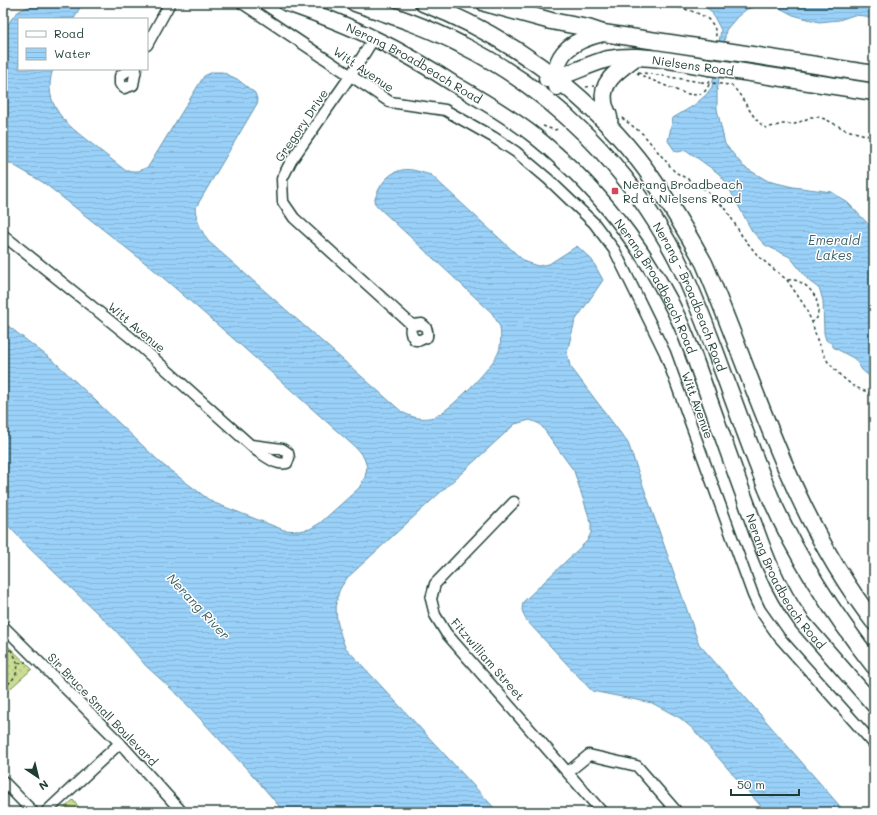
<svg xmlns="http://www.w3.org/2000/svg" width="877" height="815" font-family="Mali,sans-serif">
  <defs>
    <pattern id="park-dots" width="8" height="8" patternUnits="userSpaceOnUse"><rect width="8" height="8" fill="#cbdd92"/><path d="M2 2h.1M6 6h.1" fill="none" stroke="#aebf7e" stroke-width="1.8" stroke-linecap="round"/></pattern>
    <pattern id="water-rules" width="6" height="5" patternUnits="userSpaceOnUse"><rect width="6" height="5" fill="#9ad1f9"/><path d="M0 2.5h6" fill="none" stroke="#84b4d6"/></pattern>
  </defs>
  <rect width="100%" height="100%" fill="#fff"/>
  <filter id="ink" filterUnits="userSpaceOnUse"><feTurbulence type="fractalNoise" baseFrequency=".025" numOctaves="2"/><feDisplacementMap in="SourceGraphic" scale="8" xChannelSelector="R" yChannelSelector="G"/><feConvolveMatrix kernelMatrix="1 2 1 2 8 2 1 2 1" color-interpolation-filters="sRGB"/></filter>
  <g filter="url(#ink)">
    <g fill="url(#park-dots)" stroke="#758d63">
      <path d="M3 641 32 669 3 695Z"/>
      <path d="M73 800 83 812H60Z"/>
    </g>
    <g fill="url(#water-rules)" stroke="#6996aa">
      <path d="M46 3H82L74 19H19V69H53C41 105 67 125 92 144 103 153 115 162 126 171H138L148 167 204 76 213 72H222L237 79 255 93 258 102 195 209C197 222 201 230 208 241L402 412C413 418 422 420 434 417 449 412 494 366 499 351 501 345 501 333 500 327 498 322 494 317 492 313L378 207 374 202C378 188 386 173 402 170 412 168 422 173 431 175L525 262 538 266 549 264 577 246 592 260 603 280 575 321 567 352 570 366 628 443 699 644 845 812H766L693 729 680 718 652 703 592 691 526 620 522 610 523 602 587 541 591 533V523L574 471 540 424 530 420 515 424 347 578C344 583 339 589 338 595 333 612 339 631 345 647L498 812H284L257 780 179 696 146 666 116 631 29 548 3 520V322L56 363 163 465 212 502 284 530 299 531 310 529 320 523 359 488 365 477 367 467 364 458 356 448 236 341 153 269 44 183 3 159V34C17 7 18 10 46 3Z"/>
      <path d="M699 3H874V21L865 16 854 15 839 20 819 22 793 15 776 6 759 5 747 9 737 17 726 30 717 92V109L725 144 744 167 768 181 793 187 832 192 848 203 874 230V380L862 370 855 359 833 347C833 342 829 343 826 340L824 333 823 301 820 290 817 287 809 281 790 257 765 245 752 231 725 181 718 173 686 150 678 152 675 151 668 141 673 118 693 106 706 95 712 87 721 30 711 11Z"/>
    </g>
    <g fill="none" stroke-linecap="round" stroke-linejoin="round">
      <defs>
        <g id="street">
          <path d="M242 3 390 102 445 110 493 137 516 152 548 179 594 223 615 251 665 353 753 595 760 610 779 637 874 744"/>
          <path d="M374 38 351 75 291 161 282 179 283 202 294 218 412 325"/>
          <path d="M147 45 170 3"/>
          <path d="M130 69 120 76V84L124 88 133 85 136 69"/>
          <path d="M3 235 130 337 257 451C266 456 276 466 287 463L289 458 288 453 282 449 251 445"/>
          <path d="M422 324C427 327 428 331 427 337L420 340H415C411 335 409 331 412 325Z"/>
          <path d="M514 502 435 584 431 599 435 615 446 633 602 812"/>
          <path d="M3 626 120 743 182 812"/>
          <path d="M568 772 589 755 637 766 677 812"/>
          <path d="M3 781 33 812"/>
          <path d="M46 812 120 743"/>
        </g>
        <g id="secondary">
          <path id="s1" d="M286 3C315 13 345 24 373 38 401 51 428 67 454 84 482 100 511 117 536 137 605 193 661 268 692 351 711 403 729 456 748 507 763 550 775 585 802 622L874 705"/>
        </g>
        <g id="primary">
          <path id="s2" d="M355 3C391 15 428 27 462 45 554 91 630 168 677 259 691 287 702 316 713 345 731 393 748 442 767 489 794 554 831 611 874 666"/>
          <path d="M423 3C505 34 582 89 637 158 663 191 684 227 704 263 756 385 792 517 874 622"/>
          <path d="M485 3 551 21 588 28 603 33 710 49"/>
          <path d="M726 51 874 74"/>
          <path d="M724 69 874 92"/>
          <path d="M547 79C568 77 587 64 608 59 641 53 677 62 709 67"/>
          <path d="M557 87C551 52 574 40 603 33"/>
          <path d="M609 126C609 123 610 120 609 117 608 112 604 107 604 102 600 80 622 68 636 57"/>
        </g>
      </defs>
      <use href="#street" stroke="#1f3d34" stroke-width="13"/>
      <use href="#secondary" stroke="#1f3d34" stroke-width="18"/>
      <use href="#primary" stroke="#1f3d34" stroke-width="19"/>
      <g stroke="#1f3d34" stroke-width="1.5" stroke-dasharray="3 3" stroke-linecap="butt">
        <path d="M668 3C687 12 716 12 716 37"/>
        <path d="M638 72 701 82"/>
        <path d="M637 73C647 78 656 82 666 86 681 92 706 105 710 80"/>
        <path d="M731 85C745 97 750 118 766 128L783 124H795L811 117H818L825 119 846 130 874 137"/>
        <path d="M586 87 594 86"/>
        <path d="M622 118 643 134 675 172 702 187 726 209 742 236 759 257 787 280 804 305 812 322 818 343 828 362 840 375 853 386 874 395"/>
        <path d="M543 126 554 130 558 129"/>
        <path d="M788 280C800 278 814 290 817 302 819 307 818 313 817 318L812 322"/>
        <path d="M7 650H11"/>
        <path d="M18 663 26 662"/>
        <path d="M3 688C19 676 22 666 11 650L13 649"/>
      </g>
      <use href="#street" stroke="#fff" stroke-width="10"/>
      <use href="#secondary" stroke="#fff" stroke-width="15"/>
      <use href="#primary" stroke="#fff" stroke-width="16"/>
      <defs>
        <g id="primary-bridge">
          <path d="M710 49 726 51"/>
          <path d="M709 67 724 69"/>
        </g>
      </defs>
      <use href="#primary-bridge" stroke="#1f3d34" stroke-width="19" stroke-linecap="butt"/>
      <path stroke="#1f3d34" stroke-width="1.5" stroke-dasharray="3 3" stroke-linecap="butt" d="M701 82 731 85"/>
      <use href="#primary-bridge" stroke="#fff" stroke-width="16"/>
    </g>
  </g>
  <rect fill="#d1495b" stroke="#fff" stroke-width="1.5" x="611" y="187" width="8" height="8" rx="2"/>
  <g text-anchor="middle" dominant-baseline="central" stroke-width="3" stroke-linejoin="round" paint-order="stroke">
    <g font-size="12" fill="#1f3d34" stroke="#fff">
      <text stroke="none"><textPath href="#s1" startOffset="142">Nerang Broadbeach Road</textPath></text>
      <text transform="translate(693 65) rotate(8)">Nielsens Road</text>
      <text transform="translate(364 69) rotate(34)">Witt Avenue</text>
      <text transform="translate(301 125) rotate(-56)">Gregory Drive</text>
      <text stroke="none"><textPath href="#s1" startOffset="478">Nerang Broadbeach Road</textPath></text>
      <text stroke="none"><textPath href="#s2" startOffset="463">Nerang - Broadbeach Road</textPath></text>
      <text transform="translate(137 327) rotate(40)">Witt Avenue</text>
      <text transform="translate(698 405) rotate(70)">Witt Avenue</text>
      <text stroke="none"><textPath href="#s1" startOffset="802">Nerang Broadbeach Road</textPath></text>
      <text transform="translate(488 659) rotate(49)">Fitzwilliam Street</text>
      <text transform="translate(103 709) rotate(46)">Sir Bruce Small Boulevard</text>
    </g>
    <g font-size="12" fill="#1f3d34" stroke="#fff" text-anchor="start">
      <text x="623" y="184">Nerang Broadbeach<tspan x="623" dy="14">Rd at Nielsens Road</tspan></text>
    </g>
    <g font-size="13" font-style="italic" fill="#3e6265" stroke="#fff">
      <text x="834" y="239">Emerald<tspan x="834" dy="15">Lakes</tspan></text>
      <text transform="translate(199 606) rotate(47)">Nerang River</text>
    </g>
  </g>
  <rect width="877" height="815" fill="none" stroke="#fff" stroke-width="16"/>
  <rect x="8" y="8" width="861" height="799" fill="none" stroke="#1f3d34" stroke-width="1.5" filter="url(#ink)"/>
  <rect x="18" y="18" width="130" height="52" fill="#ffffff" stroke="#a5b1ae"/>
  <rect x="26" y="31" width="20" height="6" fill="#ffffff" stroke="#a5b1ae"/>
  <text x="54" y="38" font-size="12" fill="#1f3d34">Road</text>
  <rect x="26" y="48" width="20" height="12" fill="url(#water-rules)" stroke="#a5b1ae"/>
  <text x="54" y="58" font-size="12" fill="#1f3d34">Water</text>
  <g transform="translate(38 777) rotate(145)" stroke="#ffffff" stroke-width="3" paint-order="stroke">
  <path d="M0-3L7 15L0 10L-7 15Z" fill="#1f3d34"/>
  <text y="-6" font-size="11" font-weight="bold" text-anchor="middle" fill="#1f3d34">N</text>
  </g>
  <path d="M731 789v6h68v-6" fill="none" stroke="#1f3d34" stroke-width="2"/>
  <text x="737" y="789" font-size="12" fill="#1f3d34" stroke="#ffffff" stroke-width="3" paint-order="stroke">50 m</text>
</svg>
